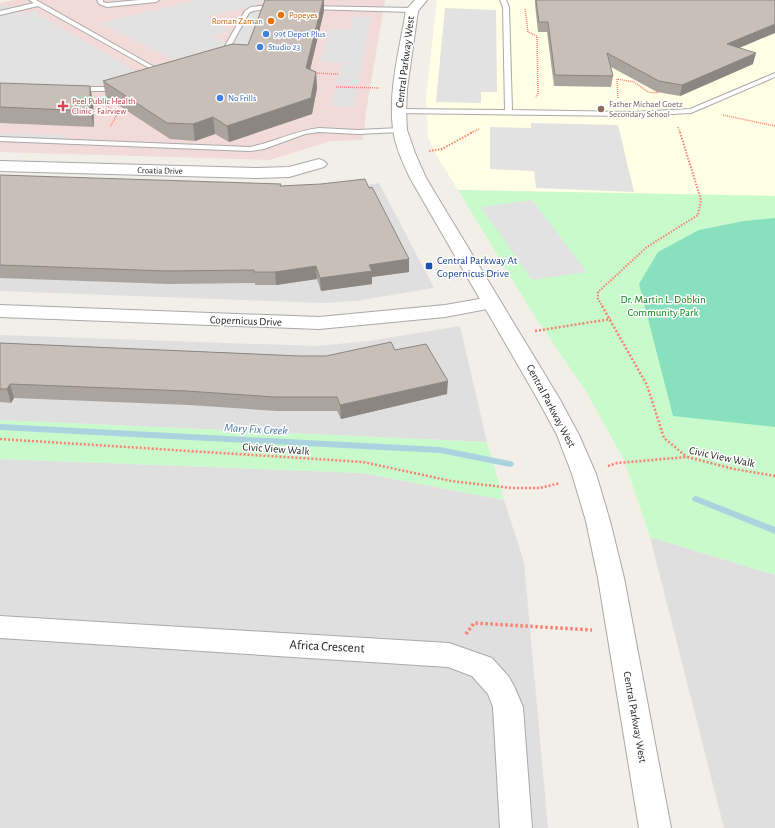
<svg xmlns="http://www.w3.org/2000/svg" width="775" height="828" font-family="'Alegreya Sans',sans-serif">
  <rect width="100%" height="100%" fill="#f2efe9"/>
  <g fill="#e0dfdf">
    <path d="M0 180 338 189 379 183 434 288 356 301 323 303 0 291Z"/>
    <path d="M460 326 487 442 0 420V335L316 346 369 341Z"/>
    <path d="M0 459 363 473 504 500 524 562 548 828H0Z"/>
    <path d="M650 537 775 575V828H724Z"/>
  </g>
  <path fill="#f2dad9" d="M15 0H385L366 112 363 140 331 141 270 160 0 152V3Z"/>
  <path fill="#ffffe5" d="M437 0H775V196L458 190 438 158 428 137 426 97Z"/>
  <g fill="#c8facc">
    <path d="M458 190 775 196V575L650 537 624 460 587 393 532 312Z"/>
    <path d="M0 420 487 442 504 500 363 473 0 459Z"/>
  </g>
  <path fill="#88e0be" d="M775 218V427L673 416 639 284 658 252 699 230 744 221Z"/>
  <g fill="#e2e2e2">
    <path d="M198 0H273L206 18 231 30 212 36 229 44 247 12H264L248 45 229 44 173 60 99 23Z"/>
    <path d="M6 5 21 14 33 11 137 72 126 75 129 77 102 85 100 84 87 87 0 97V6Z"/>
    <path d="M445 8 496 10 497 92H481V103L436 102Z"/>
    <path d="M353 16 371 17 354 107 331 106 342 63 320 62 330 29H350Z"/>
    <path d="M531 123 618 125 634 192 536 188 534 171 490 169V127L531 128Z"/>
    <path d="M0 133 67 135 65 139 0 137Z"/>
    <path d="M532 200 587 272 532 280 481 207Z"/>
  </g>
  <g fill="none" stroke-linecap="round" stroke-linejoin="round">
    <g fill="#aad3df" fill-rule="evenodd">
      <path d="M0 424 440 447 510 461 513 462 514 464 513 466 510 467 440 453 0 430Z"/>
      <path d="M696 496 775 527V534L693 501 692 499 693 497Z"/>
    </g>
    <defs>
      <g id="service">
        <path d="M29 0H36L165 73 160 74 38 6 0 15V11L34 3Z"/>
        <path d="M97 0H103V2L107 3 139 0H159L156 2 107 7 99 4Z"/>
        <path d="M500 0H506L509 7 512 110 633 112 690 109 775 73V77L691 113 633 116 396 113V109H399L505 110 503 7Z"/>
        <path d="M276 4 278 5V7L253 11 249 13 227 53 222 57H218L217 56 222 51 245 11 251 7Z"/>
        <path d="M307 6 412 8 415 10 412 12 309 9 306 7Z"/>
        <path d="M119 84 122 86 121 87 107 91H77L74 89 77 87H107Z"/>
        <path d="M319 128 358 130 400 128 404 130 400 132 358 134 319 132 305 134 264 149 250 151 0 141V137L250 147C274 142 295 131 319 128Z"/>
      </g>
      <g id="minor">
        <path d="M319 159 324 161 327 164 324 167 289 177 257 178 0 171V161L257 168 289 167Z"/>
        <path d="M491 297 498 299 501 303 498 307 445 317 319 329 0 317V305L319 317 445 305Z"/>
        <path d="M0 616 449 643 492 658 509 677 514 686 523 707 532 828H500L493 707 488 694 472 676 448 667 0 638Z"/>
      </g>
      <path id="tertiary" d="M415 0H427L418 11 407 89 406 111 407 130 415 153 426 178 559 398 579 435 596 474 610 521 624 578 671 828H639L598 578 586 521 572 474 557 435 537 398 410 178C403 163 395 146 393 129 388 90 400 48 406 10Z"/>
    </defs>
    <use href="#service" stroke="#a9a9a9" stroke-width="2"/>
    <use href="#minor" stroke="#a9a9a9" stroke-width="2"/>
    <use href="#tertiary" stroke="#a9a9a9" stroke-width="2"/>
    <g stroke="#fa8072" stroke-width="1.5" stroke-dasharray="1 1" stroke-linecap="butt">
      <path d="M525 9 528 32 537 36 538 93 536 97"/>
      <path d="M313 73 339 74"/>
      <path d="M336 87 380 88"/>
      <path d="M618 98 617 79 634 82 648 92 658 93 657 92"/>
      <path d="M106 106 118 113 110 127"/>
      <path d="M723 115 775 126"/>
      <path d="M678 127 680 133"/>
      <path d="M471 133 479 129"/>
    </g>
    <g stroke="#fa8072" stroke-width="2" stroke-dasharray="1.5 1.5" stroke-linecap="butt">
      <path d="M429 151 442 149 473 132"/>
      <path d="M603 307 598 299V292L647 247 698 215 701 200 680 132"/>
    </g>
    <g stroke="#fa8072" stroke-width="2.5" stroke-dasharray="2 2" stroke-linecap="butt">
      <path d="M602 306 647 385 664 438 687 457"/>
      <path d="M535 331 611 319"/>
      <path d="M0 439 363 462 451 481 512 488H540L560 483"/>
      <path d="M608 466 617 463 687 457 734 469 775 476"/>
    </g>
    <path stroke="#fa8072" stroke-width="3.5" stroke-dasharray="2.5 2.5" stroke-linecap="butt" d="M466 634 474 623 592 630"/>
    <use href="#service" fill="#fff" fill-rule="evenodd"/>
    <use href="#minor" fill="#fff" fill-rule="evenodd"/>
    <use href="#tertiary" fill="#fff" fill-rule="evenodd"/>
  </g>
  <g fill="#aba49e">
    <path d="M535 0H775L740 48 753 64 680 96 657 92 611 67 613 76 611 87 554 86 547 32H538L535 4Z"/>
    <path d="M324 11 310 69 316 72 317 88 312 114 229 142 215 134 195 141 170 139 106 97 103 81 248 45Z"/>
    <path d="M0 83 93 102 94 127 0 123Z"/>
    <path d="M0 175 281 186 369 188 409 259V272L372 277V284L321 291 317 279 276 285H255V283L169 284 0 278Z"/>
    <path d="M0 343 300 356H326L395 350 447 394 341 419 337 411H277L189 405 14 398 11 403 0 402Z"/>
  </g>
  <g fill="#8b8681">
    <path d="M323 0H324V11L307 83 306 68Z"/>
    <path d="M775 24V33L725 54 727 44Z"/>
    <path d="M756 53 753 64 680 96 682 85Z"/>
    <path d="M316 72 317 88 312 114 229 142 227 126Z"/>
    <path d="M90 86 93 102 94 127 90 111Z"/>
    <path d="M213 117 215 134 195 141 193 124Z"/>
    <path d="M409 259V272L372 277V284L321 291 320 278 369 265Z"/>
    <path d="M316 266 317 279 276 285 275 272Z"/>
    <path d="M448 381 447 394 341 419 340 405Z"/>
    <path d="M10 384 14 398 11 403 7 389Z"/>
  </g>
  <g fill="#c7bfb8" stroke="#8b8681">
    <path d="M265 0H323L306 68 316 72 311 98 227 126 213 117 193 124 167 123 103 81 232 44 248 45Z"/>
    <path d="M536 0H775V24L727 44 756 53 682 85 659 81 607 53 613 76 555 75 548 22H539Z"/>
    <path d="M0 83 90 86V111L0 107Z"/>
    <path d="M0 175 281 184 280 186 321 184 365 179 369 188 372 187 409 259 369 265 372 271 320 278 316 266 275 272H254V270L166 271 0 265Z"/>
    <path d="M391 342 395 350 426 344 448 381 340 405 337 397H275L186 391 10 384 7 389H0V343L300 356H326Z"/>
  </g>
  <g fill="#e8710a" stroke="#fff" stroke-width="1.5">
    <circle cx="281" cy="15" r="4"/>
    <circle cx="271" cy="21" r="4"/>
  </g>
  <g fill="#3f7fe0" stroke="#fff" stroke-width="1.5">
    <circle cx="266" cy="34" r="4"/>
    <circle cx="260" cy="47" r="4"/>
    <circle cx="220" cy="98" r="4"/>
  </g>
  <path fill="#e0444e" stroke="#fff" stroke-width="1.5" d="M61 100h4v4h4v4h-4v4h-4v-4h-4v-4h4z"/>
  <circle fill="#8d6e63" stroke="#fff" stroke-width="1.5" cx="601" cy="109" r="4"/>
  <rect fill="#1a4fb4" stroke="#fff" stroke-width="1.5" x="425" y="262" width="8" height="8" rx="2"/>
  <g text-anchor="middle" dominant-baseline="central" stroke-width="3" stroke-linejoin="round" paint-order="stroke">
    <g font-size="9" fill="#c56008" stroke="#fff" text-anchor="start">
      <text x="289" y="15">Popeyes</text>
      <text x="263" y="21" text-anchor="end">Roman Zaman</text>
    </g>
    <g font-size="9" fill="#366cbe" stroke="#fff" text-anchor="start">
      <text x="274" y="34">99¢ Depot Plus</text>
      <text x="268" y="47">Studio 23</text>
      <text x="228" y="98">No Frills</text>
    </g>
    <g font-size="9" fill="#be3a42" stroke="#fff" text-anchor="start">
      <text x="72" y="101">Peel Public Health<tspan x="72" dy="10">Clinic - Fairview</tspan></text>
    </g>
    <g font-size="9" fill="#785e54" stroke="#fff" text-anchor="start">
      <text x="609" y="104">Father Michael Goetz<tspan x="609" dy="10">Secondary School</tspan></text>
    </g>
    <g font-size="9" fill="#222" stroke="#fff">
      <text transform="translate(160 171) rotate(1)">Croatia Drive</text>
    </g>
    <g font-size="11" fill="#222" stroke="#fff">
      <text transform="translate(405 62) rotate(-83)">Central Parkway West</text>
      <text transform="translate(246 321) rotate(2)">Copernicus Drive</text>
      <text transform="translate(551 406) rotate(62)">Central Parkway West</text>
      <text transform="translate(276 449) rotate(4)">Civic View Walk</text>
      <text transform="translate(722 457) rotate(12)">Civic View Walk</text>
      <text transform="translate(635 717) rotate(80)">Central Parkway West</text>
    </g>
    <g font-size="11" fill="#164399" stroke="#fff" text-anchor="start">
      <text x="437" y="260">Central Parkway At<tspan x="437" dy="13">Copernicus Drive</tspan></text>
    </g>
    <g font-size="11" fill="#0c8416" stroke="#fff">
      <text x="663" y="299">Dr. Martin L. Dobkin<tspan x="663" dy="13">Community Park</tspan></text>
    </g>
    <g font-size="12" font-style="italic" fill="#4a7aab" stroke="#fff">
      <text transform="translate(256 429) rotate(3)">Mary Fix Creek</text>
    </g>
    <g font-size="13" fill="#222" stroke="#fff">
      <text transform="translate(327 647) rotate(3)">Africa Crescent</text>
    </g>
  </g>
</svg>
